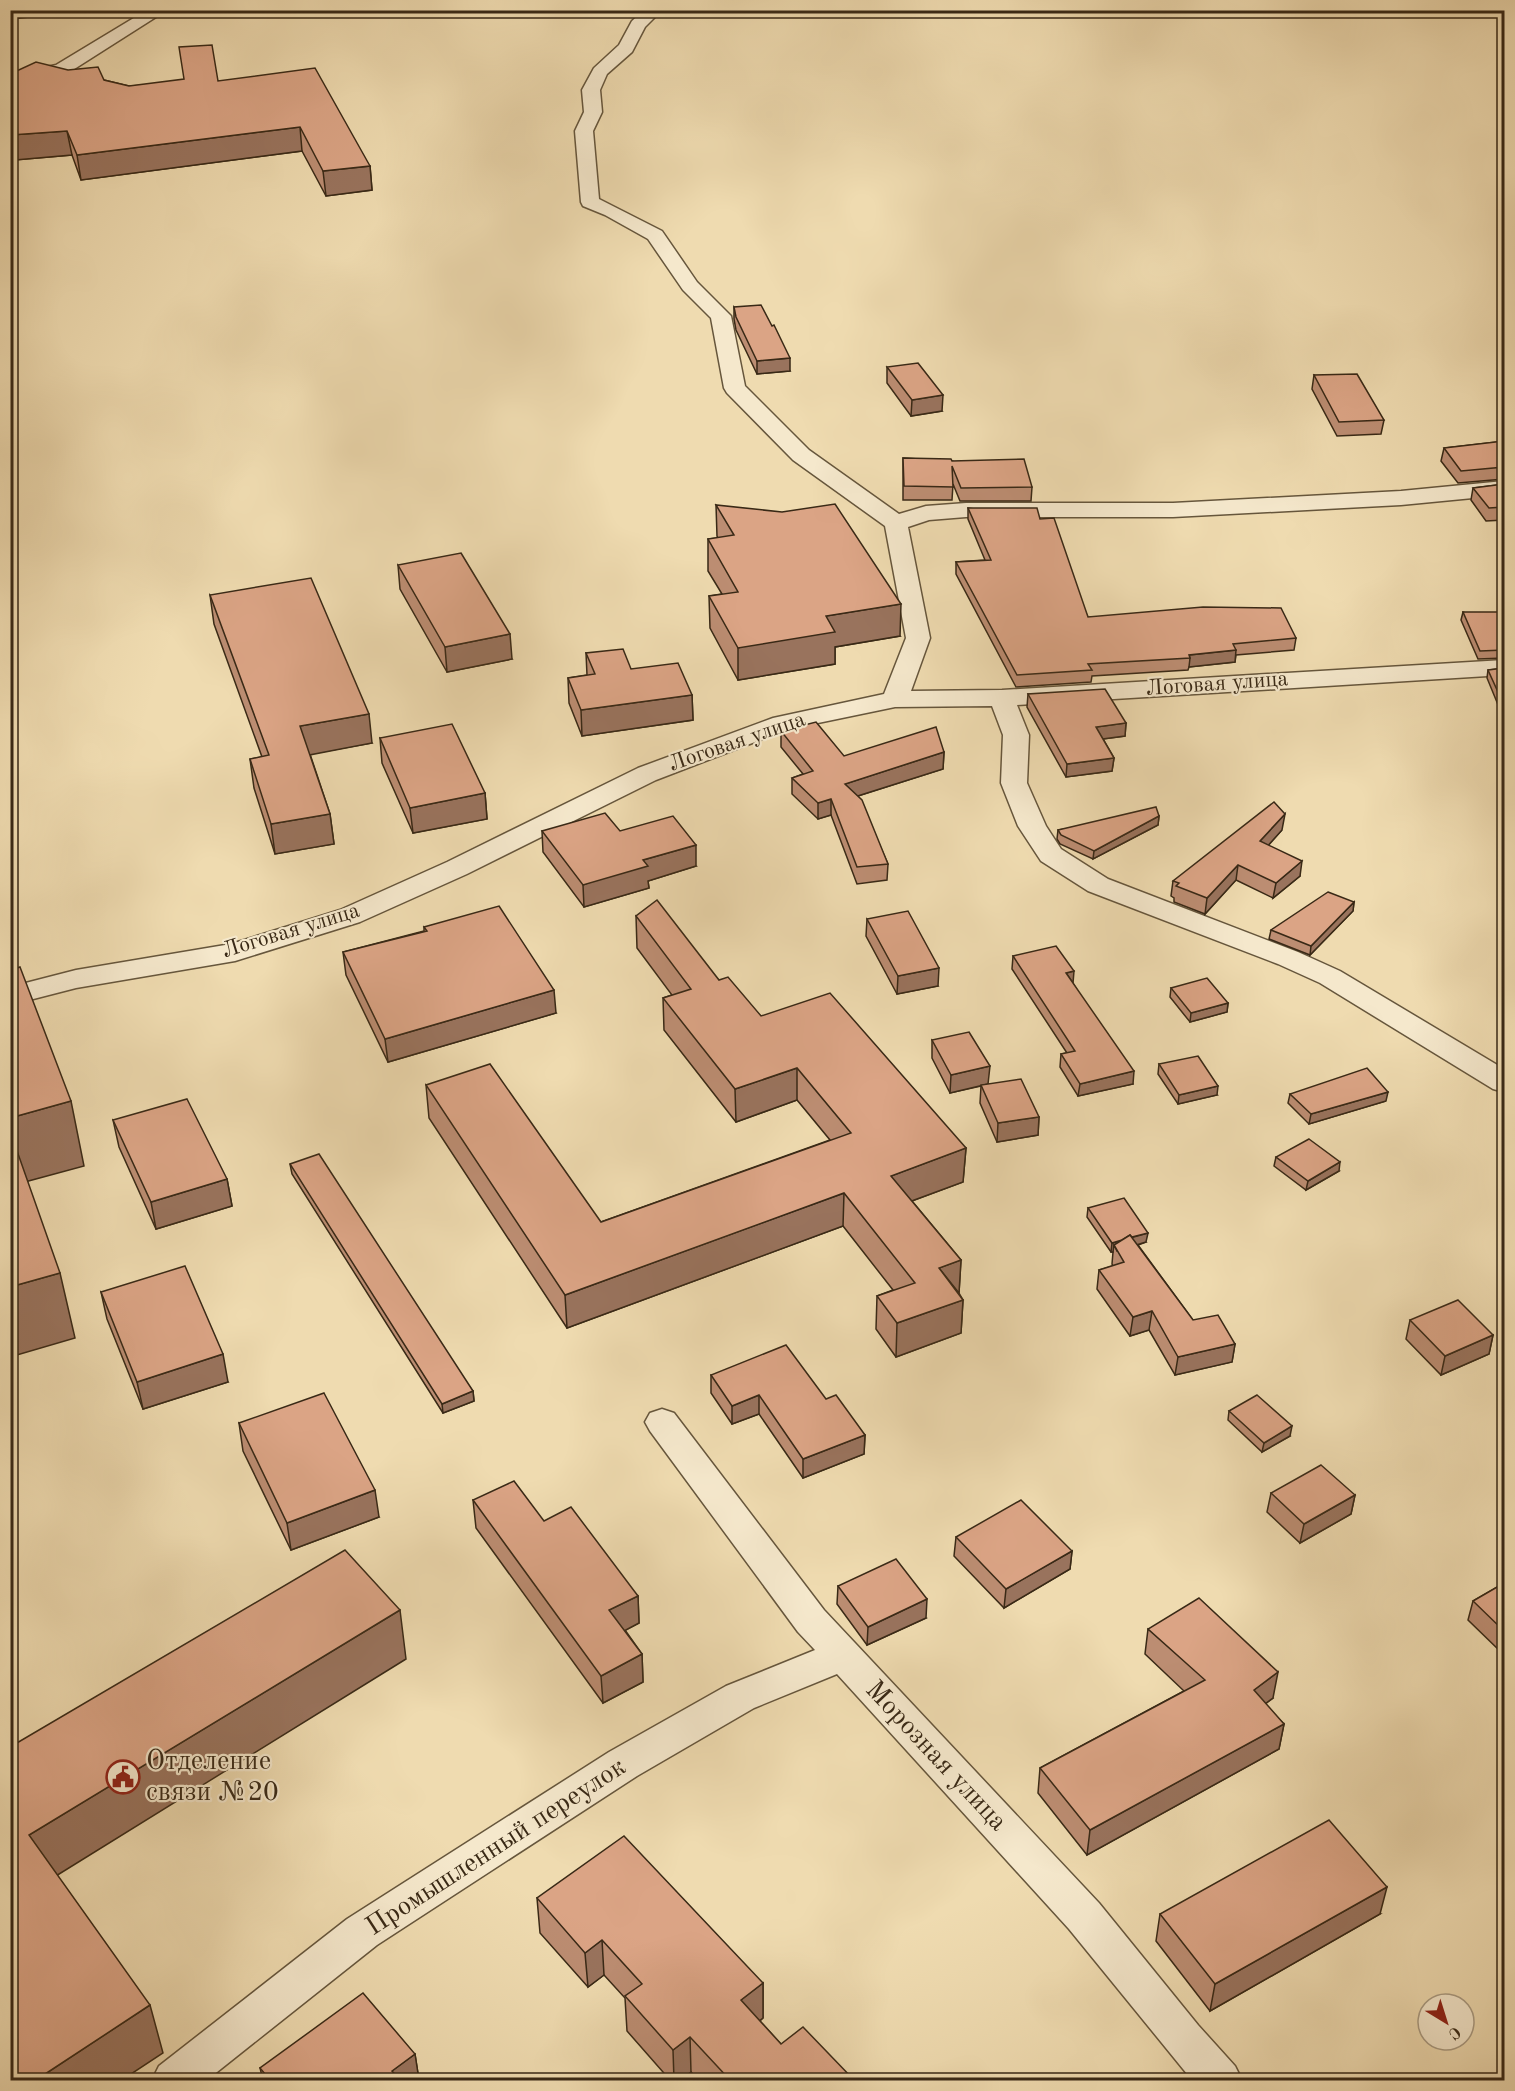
<svg xmlns="http://www.w3.org/2000/svg" width="1515" height="2091" font-family="'Old Standard TT',serif">
  <rect width="100%" height="100%" fill="#efdbb0"/>
  <filter id="stains"><feTurbulence type="fractalNoise" baseFrequency=".00333" numOctaves="4"/><feColorMatrix values="0 0 0 0 .2 0 0 0 0 .09 0 0 0 0 .02 0 0 0 .5 -.17"/></filter>
  <radialGradient id="worn" r=".72"><stop offset=".6" stop-color="#630" stop-opacity="0"/><stop offset="1" stop-color="#630" stop-opacity=".3"/></radialGradient>
  <g fill="none" stroke-linecap="round" stroke-linejoin="round">
    <defs>
      <g id="street">
        <path d="M147 10H167L68 73 10 85V75L56 65Z"/>
        <path d="M644 10H662L645 27 632 52 607 74 600 90 602 112 593 131 599 199 662 231 697 282 731 316 745 386 809 450 899 514 926 506 966 503H1173L1401 491 1504 481V495L1401 505 1173 517H966L929 520 908 527 930 638 911 691 1002 690 1504 660V675L1017 705 1029 735 1027 783 1046 826 1061 849 1108 879 1298 952 1340 971 1504 1069V1092L1493 1089 1320 983 1278 964 1088 891 1041 861 1018 826 1001 783 1003 735 992 706 895 707 789 729 656 780 467 874 360 922 235 961 76 988 10 1005V987L76 970 231 944 340 910 447 862 638 768 773 718 884 694 906 638 885 526 793 460 727 393 724 388 711 318 683 290 648 239 605 215 583 206 581 202 575 131 584 112 582 90 594 68 619 45 632 21Z"/>
        <path d="M662 1409 674 1413 824 1610 1099 1903 1198 2025 1235 2066 1242 2080H1192L1069 1929 837 1674 754 1708 637 1776 377 1945 207 2080H152L159 2066 347 1919 609 1752 726 1686 815 1650 798 1632 650 1431 645 1422 650 1413Z"/>
      </g>
    </defs>
    <use href="#street" stroke="#66563c" stroke-width="3"/>
    <use href="#street" fill="#f5e8cc" fill-rule="evenodd"/>
  </g>
  <g fill="#bc8d72" stroke="#392916" stroke-width="1.5">
    <path d="M104 80 129 86 218 81 370 166 372 190 326 196 302 151 81 180 72 155 15 160 11 135Z"/>
    <path d="M734 307 790 371 757 374 736 330 734 319Z"/>
    <path d="M887 367 942 411 911 416 887 383Z"/>
    <path d="M1314 375 1384 420 1381 434 1337 436 1312 389Z"/>
    <path d="M1504 441V479L1458 483 1441 461 1444 448Z"/>
    <path d="M903 458 952 461 1032 487 1031 501H960L953 484 952 500H903Z"/>
    <path d="M1504 484V520L1486 521 1471 500 1473 488Z"/>
    <path d="M716 505 900 636 835 647V664L738 680 710 628 709 596 722 594 708 571V539L718 538 717 536Z"/>
    <path d="M968 508 1040 519 1088 617 1296 638 1294 650 1236 655 1235 662 1189 667 1188 670 1092 676 1091 682 1016 687 956 574V562L985 560 968 519Z"/>
    <path d="M398 565 512 659 447 672 400 589Z"/>
    <path d="M210 595 372 743 310 754 330 814 334 844 275 854 254 788 250 759 262 757 214 624Z"/>
    <path d="M1463 612 1504 630V658L1478 659 1461 620Z"/>
    <path d="M586 653 631 669 692 695 693 720 582 736 569 703 568 678 587 675Z"/>
    <path d="M1504 668V712H1501L1487 678 1488 670Z"/>
    <path d="M1028 694 1126 723 1125 736 1103 739 1114 758 1112 771 1066 777 1027 707Z"/>
    <path d="M781 731 844 756 944 752 943 769 858 796 888 864 887 880 857 884 831 815 818 819 792 794V778L803 774 781 747Z"/>
    <path d="M380 738 485 793 487 819 413 833 382 763Z"/>
    <path d="M1159 816 1158 825 1093 859 1060 844 1057 839 1058 830Z"/>
    <path d="M1282 830 1268 845 1300 876 1273 898 1236 880 1205 914 1174 902V898L1171 896 1173 881Z"/>
    <path d="M542 831H620L696 866 648 881 649 888 584 907 543 852Z"/>
    <path d="M1354 902 1353 911 1310 955 1269 939 1271 930Z"/>
    <path d="M636 916 719 980 761 1016 966 1148 963 1182 912 1201 961 1260 959 1293 963 1300 961 1333 896 1357 876 1329 877 1296 893 1290 843 1226 567 1328 429 1118 426 1085 601 1222 830 1140 797 1100 736 1122 664 1030 663 998 672 995 637 948Z"/>
    <path d="M867 919 938 986 897 994 866 936Z"/>
    <path d="M424 927 556 1013 388 1062 346 975 343 952 424 931Z"/>
    <path d="M1013 956 1073 983 1133 1084 1078 1096 1060 1067 1061 1054 1067 1053 1012 969Z"/>
    <path d="M1171 988 1228 1003 1227 1012 1190 1022 1170 997Z"/>
    <path d="M932 1040 989 1084 1039 1117 1038 1135 997 1142 980 1103 981 1086 950 1093 932 1058Z"/>
    <path d="M1159 1064 1217 1095 1178 1104 1158 1074Z"/>
    <path d="M1290 1094 1386 1101 1309 1124 1288 1103Z"/>
    <path d="M113 1120 227 1179 232 1206 156 1229 119 1147Z"/>
    <path d="M1276 1157 1339 1171 1306 1190 1274 1166Z"/>
    <path d="M290 1164 473 1391 474 1401 443 1413 292 1174Z"/>
    <path d="M1088 1208 1146 1242 1138 1245 1193 1320 1235 1344 1232 1362 1175 1375 1149 1330 1130 1336 1097 1289 1099 1270 1113 1266 1112 1264 1113 1252H1111L1087 1217Z"/>
    <path d="M101 1292 228 1382 143 1409 107 1319Z"/>
    <path d="M1410 1320 1493 1335 1489 1354 1441 1375 1406 1339Z"/>
    <path d="M711 1375 826 1399 865 1435 864 1454 803 1478 759 1414 732 1424 711 1393Z"/>
    <path d="M1229 1411 1290 1436 1262 1452 1228 1420Z"/>
    <path d="M239 1423 379 1517 291 1550 243 1451Z"/>
    <path d="M1271 1493 1355 1495 1351 1514 1300 1543 1267 1512Z"/>
    <path d="M473 1500 544 1521 638 1596 639 1623 625 1630 642 1654 643 1682 603 1703 476 1528Z"/>
    <path d="M956 1537 1072 1551 1070 1569 1004 1608 954 1556Z"/>
    <path d="M1504 1583V1650L1501 1652 1468 1620 1473 1601Z"/>
    <path d="M838 1586 926 1618 867 1645 837 1604Z"/>
    <path d="M1148 1629 1273 1698 1265 1704 1284 1724 1279 1749 1087 1855 1038 1793 1040 1768 1184 1691 1145 1654Z"/>
    <path d="M537 1898 763 1983V2018L760 2021 781 2044 854 2080H699L691 2072 680 2080H670L627 2031 625 1998 604 1975 588 1987 540 1933Z"/>
    <path d="M1160 1914H1380L1210 2011 1156 1941Z"/>
    <path d="M415 2054 419 2080H263L260 2068Z"/>
  </g>
  <g fill="#99735d" stroke="#392916" stroke-width="1.5">
    <path d="M10 10H88V11L11 19Z"/>
    <path d="M300 127 302 151 81 180 77 155Z"/>
    <path d="M67 131 72 155 15 160 11 135Z"/>
    <path d="M370 166 372 190 326 196 323 171Z"/>
    <path d="M790 358V371L757 374V361Z"/>
    <path d="M943 395 942 411 911 416 912 400Z"/>
    <path d="M901 604 900 636 835 647V664L738 680V648L826 616Z"/>
    <path d="M510 634 512 659 447 672 445 647Z"/>
    <path d="M1236 650 1235 662 1189 667 1190 658 1189 655Z"/>
    <path d="M692 695 693 720 582 736 581 710Z"/>
    <path d="M369 714 372 743 304 756 300 726Z"/>
    <path d="M1126 723 1125 736 1095 740 1096 727Z"/>
    <path d="M944 752 943 769 845 800V784Z"/>
    <path d="M1114 758 1112 771 1066 777 1067 764Z"/>
    <path d="M485 793 487 819 413 833 410 808Z"/>
    <path d="M831 799V815L818 819V803Z"/>
    <path d="M330 814 334 844 275 854 271 824Z"/>
    <path d="M1285 814 1282 830 1258 857 1260 841Z"/>
    <path d="M1159 816 1158 825 1093 859 1094 851Z"/>
    <path d="M696 845V866L648 881 649 888 584 907 583 885 643 860Z"/>
    <path d="M1302 861 1300 876 1273 898 1276 883Z"/>
    <path d="M1238 865 1236 880 1205 914 1207 898Z"/>
    <path d="M1354 902 1353 911 1310 955 1311 946Z"/>
    <path d="M939 968 938 986 897 994 898 976Z"/>
    <path d="M1074 971 1073 983 1066 973Z"/>
    <path d="M554 990 556 1013 388 1062 385 1039Z"/>
    <path d="M1228 1003 1227 1012 1190 1022 1191 1013Z"/>
    <path d="M990 1066 988 1084 950 1093 951 1075Z"/>
    <path d="M797 1068V1100L736 1122 735 1089Z"/>
    <path d="M1134 1071 1133 1084 1078 1096 1080 1084Z"/>
    <path d="M1218 1086 1217 1095 1178 1104 1179 1095Z"/>
    <path d="M1388 1092 1386 1101 1309 1124 1311 1114Z"/>
    <path d="M71 1101 84 1166 21 1183 10 1138V1118Z"/>
    <path d="M1039 1117 1038 1135 997 1142 998 1123Z"/>
    <path d="M966 1148 963 1182 890 1209 891 1176Z"/>
    <path d="M1340 1162 1339 1171 1306 1190 1308 1181Z"/>
    <path d="M227 1179 232 1206 156 1229 151 1202Z"/>
    <path d="M844 1193 843 1226 567 1328 565 1295Z"/>
    <path d="M1148 1233 1146 1242 1117 1251 1114 1245 1113 1252H1111L1112 1243Z"/>
    <path d="M961 1260 959 1293 939 1268Z"/>
    <path d="M60 1273 75 1338 10 1357V1287Z"/>
    <path d="M963 1300 961 1333 896 1357 897 1323Z"/>
    <path d="M1152 1311 1149 1330 1130 1336 1133 1317Z"/>
    <path d="M1493 1335 1489 1354 1441 1375 1445 1356Z"/>
    <path d="M1235 1344 1232 1362 1175 1375 1178 1357Z"/>
    <path d="M223 1354 228 1382 143 1409 137 1382Z"/>
    <path d="M473 1391 474 1401 443 1413 442 1404Z"/>
    <path d="M759 1395V1414L732 1424V1406Z"/>
    <path d="M1292 1426 1290 1436 1262 1452 1264 1443Z"/>
    <path d="M865 1435 864 1454 803 1478V1459Z"/>
    <path d="M375 1490 379 1517 291 1550 287 1523Z"/>
    <path d="M1355 1495 1351 1514 1300 1543 1304 1524Z"/>
    <path d="M1072 1551 1070 1569 1004 1608 1006 1589Z"/>
    <path d="M638 1596 639 1623 611 1638 609 1610Z"/>
    <path d="M927 1599 926 1618 867 1645 868 1627Z"/>
    <path d="M400 1610 406 1659 43 1884 29 1835Z"/>
    <path d="M1504 1641V1650L1501 1652Z"/>
    <path d="M642 1654 643 1682 603 1703 601 1676Z"/>
    <path d="M1278 1672 1273 1698 1249 1716 1254 1690Z"/>
    <path d="M1284 1724 1279 1749 1087 1855 1090 1830Z"/>
    <path d="M1387 1887 1380 1914 1210 2011 1215 1984Z"/>
    <path d="M602 1940 604 1975 588 1987 585 1953Z"/>
    <path d="M763 1983V2018L741 2035V2000Z"/>
    <path d="M150 2005 163 2053 122 2080H36Z"/>
    <path d="M690 2037 691 2072 680 2080H674L673 2050Z"/>
    <path d="M415 2054 419 2080H394L392 2071Z"/>
  </g>
  <g fill="#dba485" stroke="#392916" stroke-width="1.5">
    <path d="M212 45 218 81 315 68 370 166 323 171 300 127 77 155 67 131 11 135 10 74 36 62 68 70 98 67 104 80 129 86 184 79 179 47Z"/>
    <path d="M761 305 772 326 774 325 790 358 757 361 736 317 734 307Z"/>
    <path d="M918 363 943 395 912 400 887 367Z"/>
    <path d="M1357 374 1384 420 1339 422 1314 375Z"/>
    <path d="M1504 441V467L1461 471 1444 448Z"/>
    <path d="M903 458 951 459 952 461 1024 459 1032 487 961 488 952 466 953 487 904 486Z"/>
    <path d="M1504 484V507L1489 508 1473 488Z"/>
    <path d="M835 504 901 604 826 616 835 632 738 648 709 596 738 592 708 539 734 535 716 505 782 512Z"/>
    <path d="M968 508H1037L1040 519 1054 518 1088 617 1203 607 1281 608 1296 638 1233 644 1236 650 1189 655 1190 658 1088 664 1092 670 1017 675 956 562 991 560Z"/>
    <path d="M461 553 510 634 445 647 398 565Z"/>
    <path d="M311 578 369 714 300 726 330 814 271 824 250 759 269 755 210 595Z"/>
    <path d="M1463 612H1498L1504 630V650L1480 651Z"/>
    <path d="M623 649 631 669 678 663 692 695 581 710 568 678 595 674 586 653Z"/>
    <path d="M1504 668V703H1503L1488 670Z"/>
    <path d="M1105 689 1126 723 1096 727 1114 758 1067 764 1028 694Z"/>
    <path d="M816 722 844 756 936 727 944 752 845 784 862 800 888 864 857 867 831 799 818 803 792 778 813 771 781 731Z"/>
    <path d="M452 724 485 793 410 808 380 738Z"/>
    <path d="M1274 802 1285 814 1260 841 1302 861 1276 883 1238 865 1207 898 1176 886 1179 883 1173 881Z"/>
    <path d="M1156 807 1159 816 1094 851 1061 835 1058 830Z"/>
    <path d="M605 813 620 831 673 816 696 845 643 860 648 866 583 885 542 831Z"/>
    <path d="M1328 892 1354 902 1311 946 1271 930Z"/>
    <path d="M657 900 719 980 728 977 761 1016 830 993 966 1148 891 1176 961 1260 939 1268 963 1300 897 1323 877 1296 915 1283 844 1193 565 1295 426 1085 490 1064 601 1222 851 1133 797 1068 735 1089 663 998 691 989 636 916Z"/>
    <path d="M499 906 554 990 385 1039 343 952 427 931 424 927Z"/>
    <path d="M908 911 939 968 898 976 867 919Z"/>
    <path d="M1056 946 1074 971 1066 973 1134 1071 1080 1084 1061 1054 1075 1051 1013 956Z"/>
    <path d="M20 967 71 1101 10 1118V970Z"/>
    <path d="M1207 978 1228 1003 1191 1013 1171 988Z"/>
    <path d="M969 1032 990 1066 951 1075 932 1040Z"/>
    <path d="M1198 1056 1218 1086 1179 1095 1159 1064Z"/>
    <path d="M1367 1068 1388 1092 1311 1114 1290 1094Z"/>
    <path d="M1021 1079 1039 1117 998 1123 981 1085Z"/>
    <path d="M187 1099 227 1179 151 1202 113 1120Z"/>
    <path d="M10 1131 60 1273 10 1287Z"/>
    <path d="M1309 1139 1340 1162 1308 1181 1276 1157Z"/>
    <path d="M319 1154 473 1391 442 1404 290 1164Z"/>
    <path d="M1124 1198 1148 1233 1132 1237 1130 1235 1122 1240 1112 1243 1088 1208Z"/>
    <path d="M1130 1235 1193 1320 1218 1315 1235 1344 1178 1357 1152 1311 1133 1317 1099 1270 1124 1262 1114 1245Z"/>
    <path d="M185 1266 223 1354 137 1382 101 1292Z"/>
    <path d="M1458 1300 1493 1335 1445 1356 1410 1320Z"/>
    <path d="M786 1345 826 1399 836 1395 865 1435 803 1459 759 1395 732 1406 711 1375Z"/>
    <path d="M324 1393 375 1490 287 1523 239 1423Z"/>
    <path d="M1257 1395 1292 1426 1264 1443 1229 1411Z"/>
    <path d="M1321 1465 1355 1495 1304 1524 1271 1493Z"/>
    <path d="M514 1481 544 1521 571 1507 638 1596 609 1610 642 1654 601 1676 473 1500Z"/>
    <path d="M1021 1500 1072 1551 1006 1589 956 1537Z"/>
    <path d="M345 1550 400 1610 29 1835 150 2005 36 2080H10V1747Z"/>
    <path d="M896 1559 927 1599 868 1627 838 1586Z"/>
    <path d="M1504 1583V1631L1473 1601Z"/>
    <path d="M1199 1598 1278 1672 1254 1690 1284 1724 1090 1830 1040 1768 1205 1680 1148 1629Z"/>
    <path d="M1329 1820 1387 1887 1215 1984 1160 1914Z"/>
    <path d="M624 1836 763 1983 741 2000 781 2044 803 2027 854 2080H730L690 2037 673 2050 625 1996 642 1984 602 1940 585 1953 537 1898Z"/>
    <path d="M363 1993 415 2054 392 2071 400 2080H270L260 2068Z"/>
  </g>
  <defs>
    <symbol id="civic-ring" viewBox="-11 -11 22 22"><circle r="9.5" fill="#f5e8cc" stroke="#8f2418" stroke-width="1.5"/><path d="M-.6-6.5H3V-4.5H.6V-3L4-1V1h2V6H-6V1h2V-1L-.6-3ZM-1.2 2.5V6h2.4V2.5Z" fill="#8f2418"/></symbol>
  </defs>
  <g fill-rule="evenodd">
    <use href="#civic-ring" x="104" y="1758" width="38" height="38"/>
  </g>
  <g text-anchor="middle" dominant-baseline="central" stroke-width="4.5" stroke-linejoin="round" paint-order="stroke">
    <g font-size="22" fill="#392916" stroke="#f5e8cc">
      <text transform="translate(1217 684) rotate(-4)">Логовая улица</text>
      <text transform="translate(737 742) rotate(-19)">Логовая улица</text>
      <text transform="translate(291 931) rotate(-17)">Логовая улица</text>
    </g>
    <g font-size="27" fill="#392916" stroke="#f5e8cc">
      <text transform="translate(936 1756) rotate(47)">Морозная улица</text>
      <text transform="translate(496 1847) rotate(-33)">Промышленный переулок</text>
    </g>
    <g font-size="27" fill="#392916" stroke="#f5e8cc" text-anchor="start">
      <text x="146" y="1761">Отделение<tspan x="146" dy="31">связи №20</tspan></text>
    </g>
  </g>
  <rect width="1515" height="2091" fill="none" stroke="#efdbb0" stroke-width="36"/>
  <rect x="12" y="12" width="1491" height="2067" fill="none" stroke="#392916" stroke-width="3"/>
  <rect x="18" y="18" width="1479" height="2055" fill="none" stroke="#392916" stroke-width="1.5"/>
  <g transform="translate(1446 2022) rotate(142)"><circle r="28" fill="#f5e8cc" stroke="#aa9c83" stroke-width="1.5"/>
  <path d="M0-4.5L10 22L0 15L-10 22Z" fill="#8f2418"/>
  <text y="-9" font-size="16" font-weight="bold" text-anchor="middle" fill="#392916">С</text>
  </g>
  <rect width="100%" height="100%" filter="url(#stains)"/>
  <rect width="100%" height="100%" fill="url(#worn)"/>
</svg>
